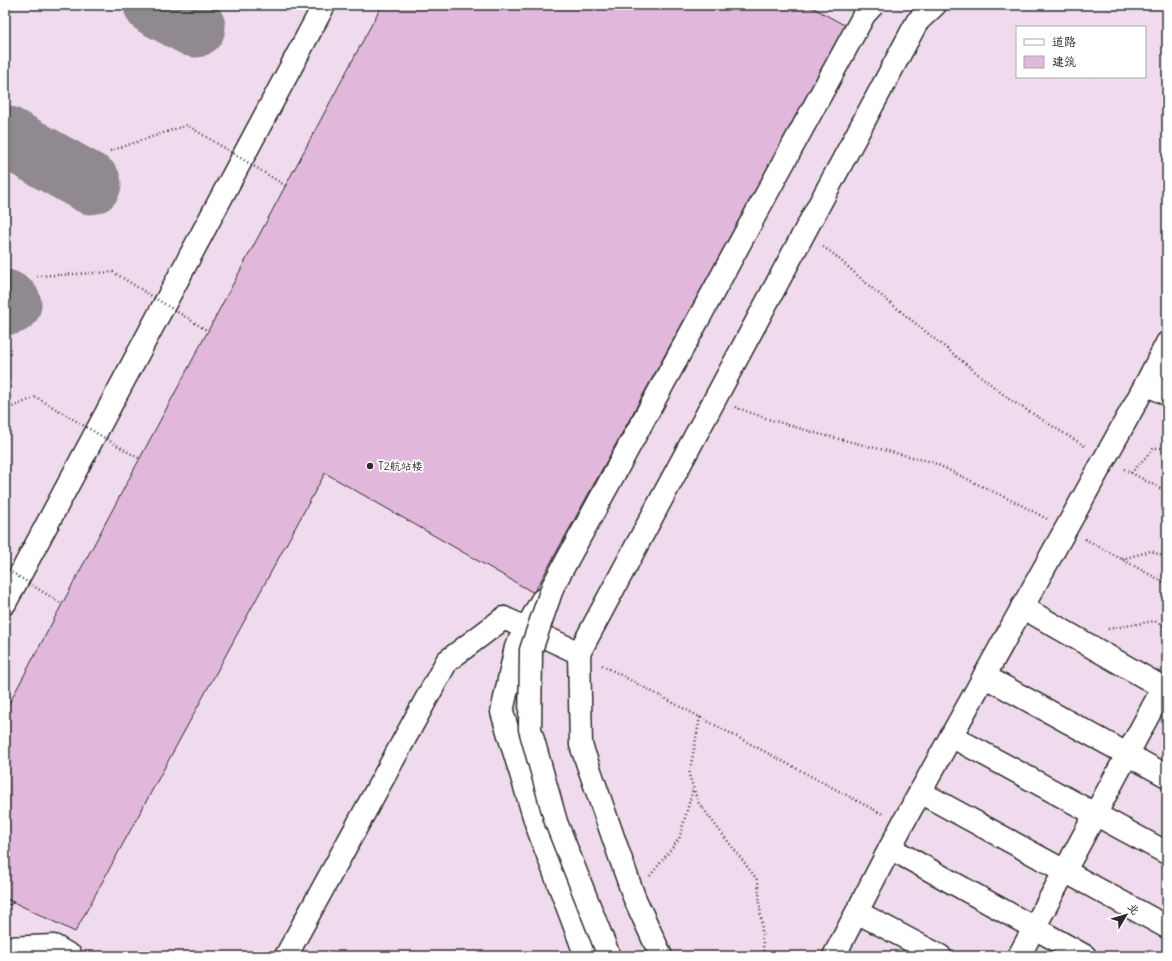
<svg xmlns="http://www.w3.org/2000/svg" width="1172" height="961" font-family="Delius,'LXGW WenKai TC',sans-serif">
  <rect width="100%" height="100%" fill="#f6e9f4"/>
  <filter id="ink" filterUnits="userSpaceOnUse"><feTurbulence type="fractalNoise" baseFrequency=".025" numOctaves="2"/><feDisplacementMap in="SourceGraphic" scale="8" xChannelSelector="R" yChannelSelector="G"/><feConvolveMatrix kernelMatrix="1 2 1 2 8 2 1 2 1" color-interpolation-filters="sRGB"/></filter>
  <g filter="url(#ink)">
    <path fill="#f0daed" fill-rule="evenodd" d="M5 5H1167V956H5ZM1017 27H1145V77H1017Z"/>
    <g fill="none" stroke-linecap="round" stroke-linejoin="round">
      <g stroke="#908a90" stroke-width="61">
        <path d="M154 5 195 27"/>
        <path d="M5 136 91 184"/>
        <path d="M5 300 11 304"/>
      </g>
    </g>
    <g fill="#e1b7dc" stroke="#2b2b2b">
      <path d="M382 5H808L846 26 534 593 325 473 75 932 5 898V711Z"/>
      <path d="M5 898 14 903 5 906Z"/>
    </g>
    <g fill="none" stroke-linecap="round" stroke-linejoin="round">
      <defs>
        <g id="minor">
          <path d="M1146 384 1167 394"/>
          <path d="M542 600 516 647 502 712 537 826 586 956"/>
          <path d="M5 603 324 5"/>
          <path d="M1022 607 1167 690"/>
          <path d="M984 676 1167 776"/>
          <path d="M951 736 1167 853"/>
          <path d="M920 792 1167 927"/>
          <path d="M890 848 1085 956"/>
          <path d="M857 912 940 956"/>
          <path d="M5 948 54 946 71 956"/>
          <path d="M286 956 447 661 504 618 579 653"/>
          <path d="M661 956 634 897 581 745 579 653 917 22 935 5"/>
          <path d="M834 956 902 825 1146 384 1167 343"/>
          <path d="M1019 956 1163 688"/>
        </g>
      </defs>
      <use href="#minor" stroke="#2b2b2b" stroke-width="25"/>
      <g stroke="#2b2b2b" stroke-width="2.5" stroke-dasharray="1 3" stroke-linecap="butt">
        <path d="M823 247 831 252 873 289 1009 399 1086 447"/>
        <path d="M735 407 768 419 819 434 932 462 1023 506 1047 519"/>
        <path d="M1124 469 1167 492"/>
        <path d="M1131 473 1154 448H1167"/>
        <path d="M1085 539 1167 584"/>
        <path d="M1122 559 1151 551 1167 558"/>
        <path d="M1108 629 1154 621 1167 627"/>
        <path d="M602 665 882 814"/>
        <path d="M700 717 689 775 698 802 758 881 764 956"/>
        <path d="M650 876 679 839 693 789"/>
      </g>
      <use href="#minor" stroke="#fff" stroke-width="22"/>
      <defs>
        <path id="minor-bridge" d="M609 956 556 822 530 729 531 650 553 586 864 15 873 5"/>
      </defs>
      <use href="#minor-bridge" stroke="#2b2b2b" stroke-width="25" stroke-linecap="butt"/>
      <g stroke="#2b2b2b" stroke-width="2.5" stroke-dasharray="1 3" stroke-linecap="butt">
        <path d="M110 151 187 125 286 186"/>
        <path d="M37 276 113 272 208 331"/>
        <path d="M5 410 36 397 140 459"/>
        <path d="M5 568 62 604"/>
      </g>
      <use href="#minor-bridge" stroke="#fff" stroke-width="22"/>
    </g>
  </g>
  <circle fill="#2b2b2b" stroke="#fff" stroke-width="1.5" cx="370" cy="466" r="4"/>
  <g text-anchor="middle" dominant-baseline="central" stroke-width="3.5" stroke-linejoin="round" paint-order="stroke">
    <g font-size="11" fill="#2b2b2b" stroke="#fff" text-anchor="start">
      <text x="378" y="466">T2航站楼</text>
    </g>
  </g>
  <rect width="1172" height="961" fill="none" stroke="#fff" stroke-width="20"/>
  <rect x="10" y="10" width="1152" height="941" fill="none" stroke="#2b2b2b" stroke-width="1.5" filter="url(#ink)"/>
  <rect x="1016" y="26" width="130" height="52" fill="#ffffff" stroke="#aaaaaa"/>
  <rect x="1024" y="39" width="20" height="6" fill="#ffffff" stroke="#aaaaaa"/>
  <text x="1052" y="46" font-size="12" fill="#2b2b2b">道路</text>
  <rect x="1024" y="56" width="20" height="12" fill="#e1b7dc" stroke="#aaaaaa"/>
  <text x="1052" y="66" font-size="12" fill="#2b2b2b">建筑</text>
  <g transform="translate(1126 915) rotate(52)" stroke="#ffffff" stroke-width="3" paint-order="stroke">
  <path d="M0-3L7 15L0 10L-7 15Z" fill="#2b2b2b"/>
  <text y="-6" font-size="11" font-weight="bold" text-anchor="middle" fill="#2b2b2b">北</text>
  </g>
</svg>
